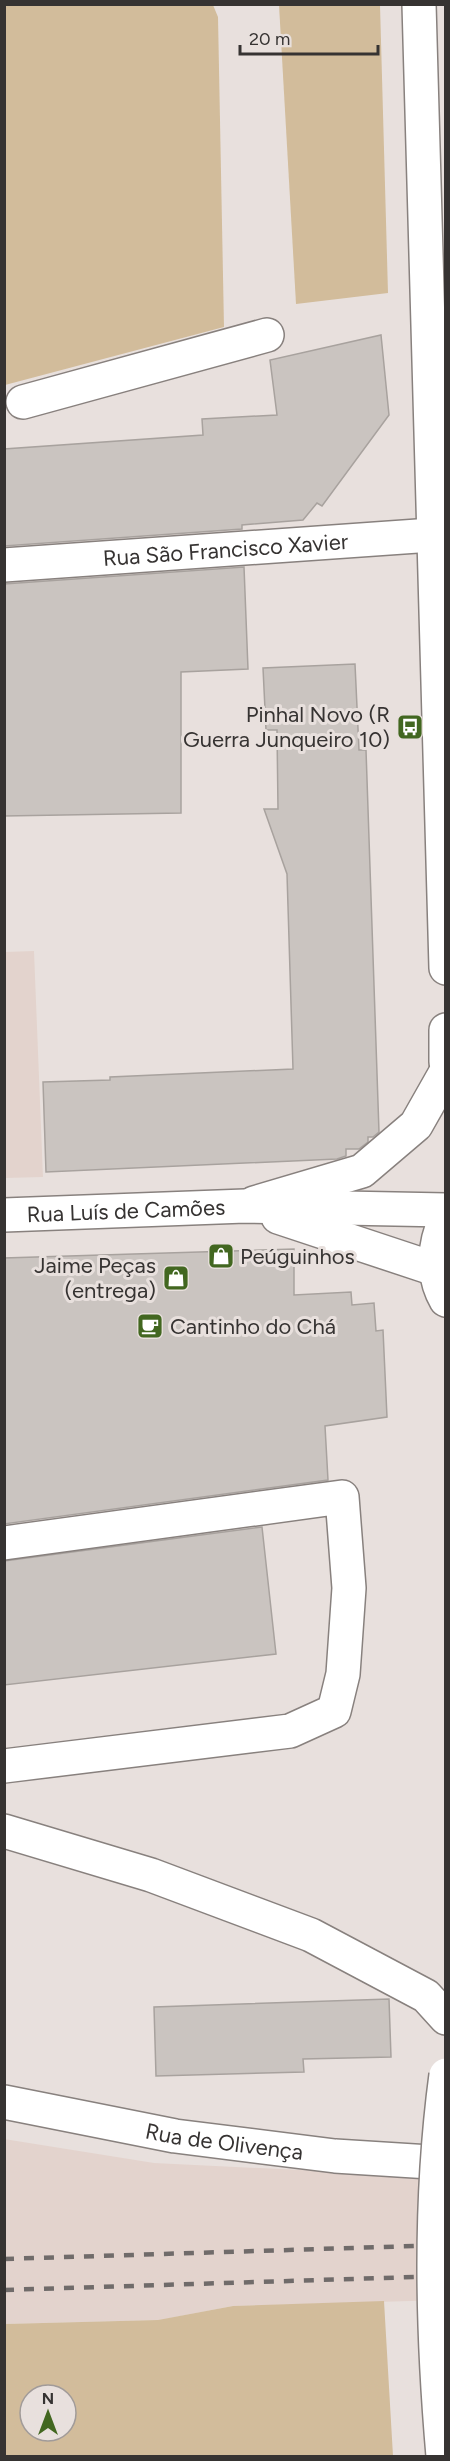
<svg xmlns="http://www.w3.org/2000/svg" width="450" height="2461" font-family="Figtree,sans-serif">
  <rect width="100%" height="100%" fill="#e8e0dd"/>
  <g fill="#e3d3cd">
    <path d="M34 951 43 1177 5 1178V952Z"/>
    <path d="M4 2139 154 2163 445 2177V2300L233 2306 159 2320 5 2324Z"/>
  </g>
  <g fill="#d2bc9b" fill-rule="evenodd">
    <path d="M5 4 213 5 218 17 224 327 5 385Z"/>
    <path d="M279 5H380L388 293 296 304Z"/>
    <path d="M384 2301 393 2456H5V2324L158 2320 233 2306ZM30 2395H66V2431H30Z"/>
  </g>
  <g fill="#cac4c0" stroke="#a8a29e" stroke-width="1.5">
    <path d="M381 335 389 415 322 506 317 503 303 520 242 525V529L4 546V449L203 435 202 419 277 415 270 360Z"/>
    <path d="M244 567 248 669 181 672V813L4 816V584Z"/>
    <path d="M355 664 359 750H366L379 1132 373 1137H368V1142L359 1149H346V1156L337 1159 46 1172 43 1082 110 1080V1077L293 1069 287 874 264 809H278L277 730H266L263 668Z"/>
    <path d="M294 1249V1295L351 1292 352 1305 374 1303 376 1331 383 1330 387 1417 325 1426 328 1480 4 1524V1258Z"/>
    <path d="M262 1527 276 1654 4 1685V1561Z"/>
    <path d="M389 1999 391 2057 303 2059 304 2072 156 2076 154 2007Z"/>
  </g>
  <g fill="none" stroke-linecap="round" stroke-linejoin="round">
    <defs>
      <g id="minor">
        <path d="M419 4C425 326 437 647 446 968"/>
        <path d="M23 402 267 335"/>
        <path id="s1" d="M4 565 446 534"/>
        <path d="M446 1030V1062"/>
        <path d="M254 1203 362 1171 416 1125 446 1072"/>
        <path d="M4 1543 342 1497 349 1588 343 1674 334 1711 290 1731 4 1766"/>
        <path d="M4 1831 151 1875 311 1935 426 1996 446 2018"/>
        <path id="s2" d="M4 2102 175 2136 335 2156 446 2163"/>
      </g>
      <g id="major">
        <path id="s3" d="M4 1215 245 1206 446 1210"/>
        <path d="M278 1217 435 1269"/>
        <path d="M446 1218C434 1244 431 1274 446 1300"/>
      </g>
    </defs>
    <use href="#minor" stroke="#88817e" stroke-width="36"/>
    <use href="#major" stroke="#88817e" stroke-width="36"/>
    <use href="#minor" stroke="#fff" stroke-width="33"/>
    <use href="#major" stroke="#fff" stroke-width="33"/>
    <g stroke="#706b6a" stroke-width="4.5" stroke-dasharray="10 10" stroke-linecap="butt">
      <path d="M4 2259 446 2245"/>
      <path d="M4 2290 446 2276"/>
    </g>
    <defs>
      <path id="major-bridge" d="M443 2456C432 2329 429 2202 446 2075"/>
    </defs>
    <use href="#major-bridge" stroke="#88817e" stroke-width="36" stroke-linecap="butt"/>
    <use href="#major-bridge" stroke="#fff" stroke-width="33"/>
  </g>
  <defs>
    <symbol id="bus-square" viewBox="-11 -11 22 22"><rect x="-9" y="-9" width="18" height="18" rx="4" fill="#426720" stroke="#e8e0dd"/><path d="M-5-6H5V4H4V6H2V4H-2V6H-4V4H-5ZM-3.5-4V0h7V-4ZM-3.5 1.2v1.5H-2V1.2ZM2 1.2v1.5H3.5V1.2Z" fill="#fff"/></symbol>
    <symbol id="shop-square" viewBox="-11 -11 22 22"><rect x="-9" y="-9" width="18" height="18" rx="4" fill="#426720" stroke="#e8e0dd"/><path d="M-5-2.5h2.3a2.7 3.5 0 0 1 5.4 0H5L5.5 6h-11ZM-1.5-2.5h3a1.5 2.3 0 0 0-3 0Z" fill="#fff"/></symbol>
    <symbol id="cafe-square" viewBox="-11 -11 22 22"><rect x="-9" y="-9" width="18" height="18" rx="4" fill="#426720" stroke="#e8e0dd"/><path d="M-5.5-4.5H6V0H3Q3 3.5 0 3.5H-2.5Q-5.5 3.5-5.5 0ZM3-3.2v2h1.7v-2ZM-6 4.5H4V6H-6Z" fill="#fff"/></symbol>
  </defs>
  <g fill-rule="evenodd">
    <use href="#bus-square" x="395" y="712" width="30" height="30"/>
    <use href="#shop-square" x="206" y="1241" width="30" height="30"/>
    <use href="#shop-square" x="161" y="1263" width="30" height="30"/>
    <use href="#cafe-square" x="135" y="1311" width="30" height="30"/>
  </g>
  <g text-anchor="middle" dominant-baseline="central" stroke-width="6" stroke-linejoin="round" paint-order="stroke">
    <g font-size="22" fill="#363332" stroke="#e8e0dd">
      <text stroke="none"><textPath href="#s1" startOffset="222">Rua São Francisco Xavier</textPath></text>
      <text stroke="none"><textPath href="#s3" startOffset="122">Rua Luís de Camões</textPath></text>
      <text stroke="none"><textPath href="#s2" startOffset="224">Rua de Olivença</textPath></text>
    </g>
    <g font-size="22" fill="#363332" stroke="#e8e0dd" text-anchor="end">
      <text x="390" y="714">Pinhal Novo (R<tspan x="390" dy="25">Guerra Junqueiro 10)</tspan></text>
      <text x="240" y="1256" text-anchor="start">Peúguinhos</text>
      <text x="156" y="1265">Jaime Peças<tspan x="156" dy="25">(entrega)</tspan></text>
      <text x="170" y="1326" text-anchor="start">Cantinho do Chá</text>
    </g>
  </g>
  <rect width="450" height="2461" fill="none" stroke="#363332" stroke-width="12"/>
  <g transform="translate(48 2413)"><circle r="28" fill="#e8e0dd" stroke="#a19b99" stroke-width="1.5"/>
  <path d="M0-4.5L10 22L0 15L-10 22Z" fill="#426720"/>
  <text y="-9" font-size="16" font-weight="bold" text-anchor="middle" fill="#363332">N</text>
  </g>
  <path d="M240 45v9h138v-9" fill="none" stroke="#363332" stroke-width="3"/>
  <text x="249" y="45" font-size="18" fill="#363332" stroke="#e8e0dd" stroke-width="4.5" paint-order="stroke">20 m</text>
</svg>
